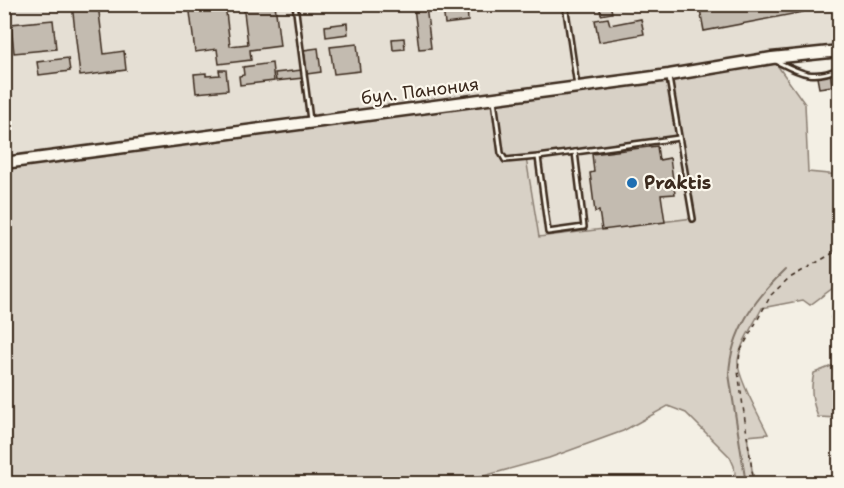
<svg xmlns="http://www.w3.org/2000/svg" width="844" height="488" font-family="'Shantell Sans',sans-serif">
  <rect width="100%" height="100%" fill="#f3efe4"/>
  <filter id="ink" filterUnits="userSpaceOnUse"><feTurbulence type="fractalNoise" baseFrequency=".0167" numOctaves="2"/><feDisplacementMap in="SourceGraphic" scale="12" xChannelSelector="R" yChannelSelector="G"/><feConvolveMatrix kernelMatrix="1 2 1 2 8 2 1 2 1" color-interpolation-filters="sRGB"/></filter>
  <g filter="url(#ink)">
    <g fill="#e5dfd4">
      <path d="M4 5H839V51L5 163Z"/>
      <path d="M679 138 693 219 539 237 526 158Z"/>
    </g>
    <g fill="#d8d1c6" stroke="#8a7e72" stroke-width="1.5" fill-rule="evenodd">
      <path d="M772 58 805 104 808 172 839 175V321L831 318 834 306 839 294 833 288 810 305 803 300 762 308C754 324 741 342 738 360 736 375 760 417 768 434L747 436 754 483H736L734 466 730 457 686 413 668 406 623 431 549 458 459 483H5L4 163ZM679 138 693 218 539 237 526 158Z"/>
      <path d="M839 363V418L818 417C812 401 810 390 814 373Z"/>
    </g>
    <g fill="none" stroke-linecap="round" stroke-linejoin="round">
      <path stroke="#817468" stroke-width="2" d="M746 484 729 374C731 331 755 299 785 270"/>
    </g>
    <g fill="#c3bbb0" stroke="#3b2a1e" stroke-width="1.5">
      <path d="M72 4H98L104 54 124 51 126 70 80 76Z"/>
      <path d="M189 4H225L230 46 248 44 243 4H275L280 46 250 50 251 60 219 64 217 49 195 52Z"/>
      <path d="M599 4H610L612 13 601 15Z"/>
      <path d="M699 4H801L803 12 704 31Z"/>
      <path d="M467 5 468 21 445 24 443 8Z"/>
      <path d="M426 6 431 48 419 49 414 7Z"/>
      <path d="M608 18 610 25 641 19 644 34 599 42 595 20Z"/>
      <path d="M53 20 56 49 14 53 11 24Z"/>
      <path d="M347 23 348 34 326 37 325 26Z"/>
      <path d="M404 38 405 49 393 50 392 39Z"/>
      <path d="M357 44 360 71 334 74 330 47Z"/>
      <path d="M318 48 321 72 307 74 304 50Z"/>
      <path d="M68 58 70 71 39 75 37 62Z"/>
      <path d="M272 63 274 81 240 85 239 76 244 75 243 67Z"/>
      <path d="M219 70H226L228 90 196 93 194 74 206 73V76L220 75Z"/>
      <path d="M302 70 303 78 276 81 275 73Z"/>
      <path d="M830 70 832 86 819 88 816 72Z"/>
      <path d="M657 146 659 160 670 158 675 194 661 195 665 222 602 230 599 211 595 212 590 173 594 172 592 154Z"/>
    </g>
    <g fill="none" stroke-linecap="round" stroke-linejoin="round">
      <defs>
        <g id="lane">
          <path d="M295 4 310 120"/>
          <path d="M565 4 577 86"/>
          <path d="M776 61C800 73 813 81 840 68"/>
          <path d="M669 78 693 219"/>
          <path d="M494 100 501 153 505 160 538 157 679 138"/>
          <path d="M538 157 548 232 584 227 575 152"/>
        </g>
        <path id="primary" d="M4 163 669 75 772 58 840 51"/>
      </defs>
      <use href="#lane" stroke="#3b2a1e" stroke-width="8"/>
      <use href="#primary" stroke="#3b2a1e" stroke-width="15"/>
      <path stroke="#3b2a1e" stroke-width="1.5" stroke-dasharray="4.5 4.5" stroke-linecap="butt" d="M754 484 738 371 740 352 771 295 788 279 840 249"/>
      <use href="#lane" stroke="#fbf7ec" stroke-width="3"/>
      <use href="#primary" stroke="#fbf7ec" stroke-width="10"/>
    </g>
  </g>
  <circle fill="#1f6fb2" stroke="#fbf7ec" stroke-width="2" cx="632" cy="183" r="6"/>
  <g text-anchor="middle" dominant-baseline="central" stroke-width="4.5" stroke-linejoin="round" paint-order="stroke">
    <g font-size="18" fill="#3b2a1e" stroke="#fbf7ec">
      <text transform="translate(420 91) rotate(-7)">бул. Панония</text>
    </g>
    <g font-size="18" font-weight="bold" fill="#3b2a1e" stroke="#fbf7ec" text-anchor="start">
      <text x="644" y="183">Praktis</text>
    </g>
  </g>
  <rect width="844" height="488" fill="none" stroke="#fbf7ec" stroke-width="24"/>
  <rect x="12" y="12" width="820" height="464" fill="none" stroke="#3b2a1e" stroke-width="2" filter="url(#ink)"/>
</svg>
